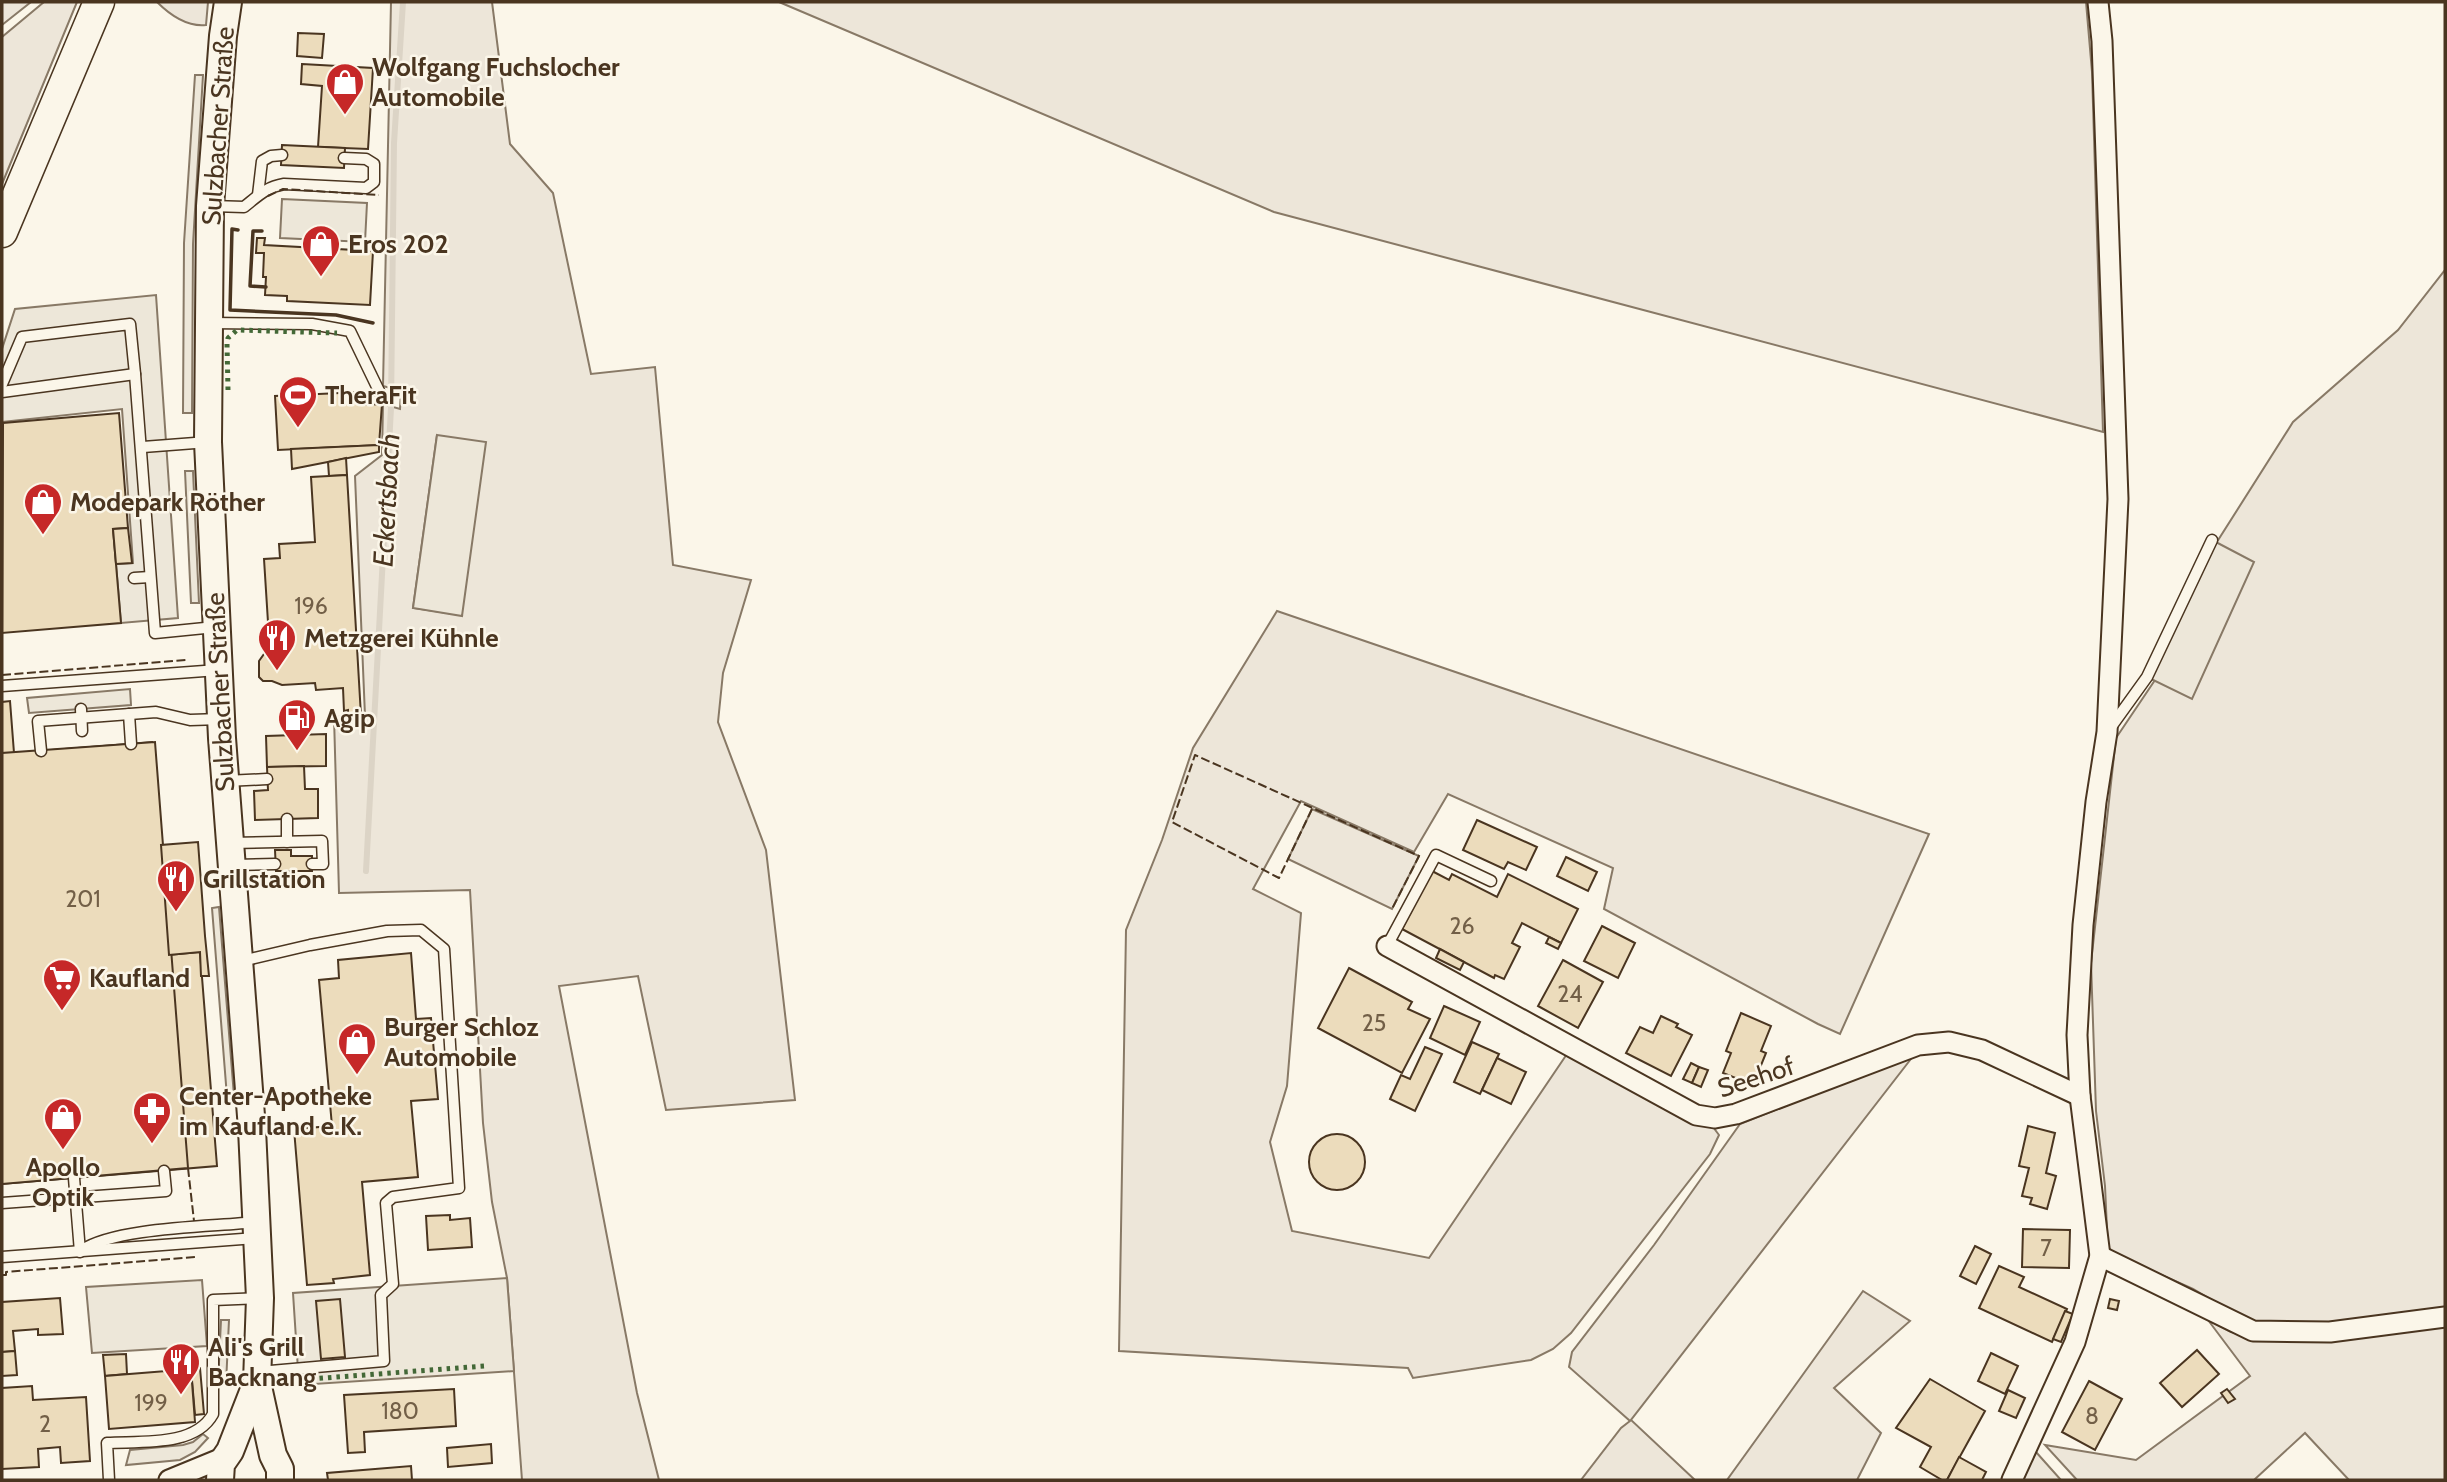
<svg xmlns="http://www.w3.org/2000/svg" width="2447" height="1482" font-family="Cabin,sans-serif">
  <rect width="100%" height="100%" fill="#fbf6e9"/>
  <g fill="#ede6d9" stroke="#887966" stroke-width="2" fill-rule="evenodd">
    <path d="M2 2H31L2 25Z"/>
    <path d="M44 2H77L2 184V37Z"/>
    <path d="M157 2H208L206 25C187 27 170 15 157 2Z"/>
    <path d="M391 2H492L510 144 553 193 591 374 655 367 673 565 751 580 723 673 718 722 766 850 795 1100 666 1110 638 976 559 986 637 1393 659 1480H522L507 1278 492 1202 483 1123 470 890 339 893 334 717 365 716 355 476 382 455 383 404 400 409 401 391 383 386ZM437 435 462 615H461L413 608Z"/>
    <path d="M779 2H2086L2092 72 2103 432 1274 212Z"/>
    <path d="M2445 270V1310L2303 1325H2269L2244 1319 2193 1289 2108 1251 2105 1186 2096 1111 2091 963 2116 738 2155 680 2215 545 2293 422 2398 330Z"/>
    <path d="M1277 611 1929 834 1840 1034 1818 1024 1604 909 1613 868 1448 794 1414 852 1301 801 1253 889 1301 913 1287 1086 1270 1142 1292 1231 1429 1258 1569 1051 1713 1127 1719 1135 1710 1154 1571 1333 1553 1349 1531 1360 1413 1378 1408 1368 1119 1351 1126 930 1162 840 1193 748Z"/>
    <path d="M1312 809 1419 856 1392 909 1288 859Z"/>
    <path d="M1914 1055 1631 1420 1695 1480H1581L1621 1428 1630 1421 1569 1367 1572 1352 1654 1245 1740 1124Z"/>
    <path d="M1863 1291 1910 1321 1834 1388 1881 1433 1857 1480H1727Z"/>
    <path d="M2208 1320 2231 1332 2273 1340 2445 1324V1480H2349L2305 1433 2254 1480H2077L2045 1445 2136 1460 2250 1376Z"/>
    <path d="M2036 1452 2061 1480H2021Z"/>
  </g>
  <g fill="#ede7d9" stroke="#887966" stroke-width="2">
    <path d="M195 75H203L193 244 192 413H183L184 243Z"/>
    <path d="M282 199 367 203 365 242 280 238Z"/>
    <path d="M156 295 178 618 121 623 116 564 133 563 122 409 2 422V349L15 309Z"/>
    <path d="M437 435 486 442 462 616 413 608Z"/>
    <path d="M185 471H193L199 603H191Z"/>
    <path d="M2212 540 2254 562 2192 699 2147 677Z"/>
    <path d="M130 689 131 705 29 713 27 698Z"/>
    <path d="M219 907 234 1096 227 1097 212 908Z"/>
    <path d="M507 1278 514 1371 299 1385 293 1293Z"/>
    <path d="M202 1280 207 1346 92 1353 86 1287Z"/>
    <path d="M221 1320H229L226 1384H218Z"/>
    <path d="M203 1434 208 1438 195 1452 180 1460 126 1465 130 1450 183 1445 193 1442Z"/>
  </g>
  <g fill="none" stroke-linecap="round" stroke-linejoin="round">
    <path stroke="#dcd4c6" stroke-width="6" d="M366 871 391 408 394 143 403 2"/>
  </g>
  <g fill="#ecdcbc" stroke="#4a3520" stroke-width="2">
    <path d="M298 33 324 34 322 58 297 56Z"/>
    <path d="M302 64 373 68 368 149 318 147 322 86 301 84Z"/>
    <path d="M282 145 345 148 344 168 281 165Z"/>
    <path d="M257 238H265L264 245 373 251 370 305 287 301V296L265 295 266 277H263L264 253H256Z"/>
    <path d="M362 392 363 405 382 404 379 445 278 450 275 396Z"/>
    <path d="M119 413 128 528 113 529 121 623 2 633 3 423Z"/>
    <path d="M379 445V452L292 469 291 449Z"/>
    <path d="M346 458 347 475 329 476 328 462Z"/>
    <path d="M347 475 361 716H348V710L344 711 343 688 316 690 315 683 282 685 272 681H263L259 677V661L264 654H270L264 559 280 558 279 544 315 542 311 477Z"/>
    <path d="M128 528 132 563 116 564 113 529Z"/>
    <path d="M10 701 14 753 152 742 169 955 200 952 217 1166 2 1184V702Z"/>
    <path d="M326 734V766L267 767 266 736Z"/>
    <path d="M155 742 188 1168 2 1184V753Z"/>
    <path d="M304 766 305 789H318V818L255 820 254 791 268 790 267 767Z"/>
    <path d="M1477 820 1537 847 1526 870 1508 862 1504 869 1463 850Z"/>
    <path d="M198 842 205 936 209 976H201L200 952 169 955 161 845Z"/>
    <path d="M275 850H291V856H312V871H276Z"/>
    <path d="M1566 857 1597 872 1588 891 1557 876Z"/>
    <path d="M1432 871 1449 880 1452 874 1497 897 1508 874 1578 909 1561 943 1522 923 1512 943 1520 947 1504 979 1495 975 1494 978 1402 929Z"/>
    <path d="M1602 926 1635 943 1618 978 1584 961Z"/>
    <path d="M1549 937 1561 943 1558 949 1546 943Z"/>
    <path d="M1440 949 1464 962 1460 970 1436 958Z"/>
    <path d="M411 953 416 1019 431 1018 438 1099 411 1101 418 1177 362 1182 370 1275 333 1279 334 1283 307 1285 294 1129 332 1126 319 980 339 978 338 960Z"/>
    <path d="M1563 960 1603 982 1578 1028 1538 1006Z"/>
    <path d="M1349 968 1412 1002 1408 1009 1430 1019 1402 1073 1318 1028Z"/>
    <path d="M1444 1006 1480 1022 1465 1055 1430 1038Z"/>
    <path d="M1741 1013 1771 1026 1761 1051 1766 1053 1753 1085 1723 1073 1731 1053 1726 1051Z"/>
    <path d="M1661 1016 1678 1024 1676 1027 1692 1035 1671 1076 1626 1053 1640 1027 1653 1033Z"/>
    <path d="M1472 1042 1499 1054 1480 1094 1454 1082Z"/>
    <path d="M1425 1047 1442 1054 1415 1111 1390 1099 1401 1075 1410 1079Z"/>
    <path d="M1497 1058 1526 1072 1511 1104 1482 1090Z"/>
    <path d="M1691 1063 1699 1067 1692 1083 1683 1079Z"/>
    <path d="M1699 1067 1708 1070 1701 1087 1692 1083Z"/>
    <path d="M2028 1126 2055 1133 2046 1173 2056 1176 2047 1209 2030 1204 2032 1198 2022 1196 2029 1168 2019 1166Z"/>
    <circle cx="1337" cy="1162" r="28"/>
    <path d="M450 1215V1220L470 1218 472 1247 428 1250 426 1216Z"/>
    <path d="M2023 1229 2070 1230 2069 1268 2022 1267Z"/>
    <path d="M1975 1246 1991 1254 1976 1284 1960 1276Z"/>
    <path d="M1999 1266 2024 1277 2019 1287 2067 1309 2052 1342 1979 1308Z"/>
    <path d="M60 1298 63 1334 38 1335V1329L13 1331 15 1351 2 1352V1302Z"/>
    <path d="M340 1299 345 1357 321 1359 316 1301Z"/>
    <path d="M2110 1299 2119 1301 2117 1310 2108 1308Z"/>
    <path d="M2065 1311 2073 1314 2061 1342 2053 1339Z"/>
    <path d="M2197 1350 2219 1374 2182 1407 2160 1383Z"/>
    <path d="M15 1351 17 1375 2 1376V1352Z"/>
    <path d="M1991 1353 2018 1366 2005 1394 1978 1381Z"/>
    <path d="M126 1354 127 1374 105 1376 103 1355Z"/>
    <path d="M200 1368 204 1414 195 1415 191 1369Z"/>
    <path d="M191 1369 195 1422 109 1429 105 1376Z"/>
    <path d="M1930 1379 1985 1411 1947 1480H1942L1920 1467 1931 1447 1896 1428Z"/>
    <path d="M2089 1381 2122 1399 2095 1450 2062 1432Z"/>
    <path d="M32 1386 33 1400 86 1397 90 1461 61 1463 60 1447 38 1449 39 1467 2 1469V1388Z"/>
    <path d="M454 1389 456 1426 364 1432 365 1452 348 1453 344 1395Z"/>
    <path d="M2227 1389 2235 1399 2228 1403 2221 1393Z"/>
    <path d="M2008 1390 2025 1398 2016 1418 1999 1411Z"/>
    <path d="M491 1444 492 1463 448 1467 447 1448Z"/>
    <path d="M1959 1457 1986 1472 1982 1480H1947Z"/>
    <path d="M411 1466 412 1480H328L327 1473Z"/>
  </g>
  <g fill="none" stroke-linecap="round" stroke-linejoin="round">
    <defs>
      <g id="lane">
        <path d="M258 195 262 161 271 156 282 155"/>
        <path d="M212 206 244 207C258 196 266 187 284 184L366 188 374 182V164L366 159 344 158"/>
        <path d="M210 323 312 324 350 331 380 393"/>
        <path d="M2 384 22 337 130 324 135 374"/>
        <path d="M2 392 135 374 155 633 215 627"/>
        <path d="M143 447 208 442"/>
        <path d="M134 578 150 577"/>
        <path d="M2 686 218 670"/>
        <path d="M81 709 82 731"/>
        <path d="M129 714 131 744"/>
        <path d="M2111 727 2147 677 2212 540"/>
        <path d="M41 751 38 721 156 712 190 720 221 719"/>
        <path d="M226 781 267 779"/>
        <path d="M287 819V842"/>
        <path d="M230 843 322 841 323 864H312"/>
        <path d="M234 865 275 864"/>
        <path d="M1387 946 1436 855 1491 881"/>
        <path d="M242 961 310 945 387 931 421 930 444 949 459 1188 393 1197 386 1203 393 1284 381 1295 384 1361 259 1372"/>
        <path d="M74 1178 80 1252"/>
        <path d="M2 1203 166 1191 164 1171"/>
        <path d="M82 1250C117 1227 211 1227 256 1222"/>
        <path d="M2 1257 256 1238"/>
        <path d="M109 1480 107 1443C141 1441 195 1447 213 1414V1300L260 1298"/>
      </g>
      <g id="street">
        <path d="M1387 946 1696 1115 1715 1118 1736 1114 1918 1045 1949 1042 1982 1050 2080 1096"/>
        <path d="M2100 1256 2253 1331 2330 1332 2445 1317"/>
        <path d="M169 1480 225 1457"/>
        <path d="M2012 1480 2075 1342 2100 1256 2080 1096 2077 1035 2083 925 2096 802 2107 732 2118 499 2102 41 2098 2"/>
      </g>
      <g id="secondary">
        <path d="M228 2 223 36 210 206 208 442 222 738 252 1129 260 1298 257 1382 273 1455 280 1469V1480"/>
        <path d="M220 1480 221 1464 230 1451 257 1382"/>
      </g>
      <path id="primary" d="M2 232 99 2"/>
    </defs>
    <use href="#lane" stroke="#4a3520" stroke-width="13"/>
    <use href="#street" stroke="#4a3520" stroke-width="23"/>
    <use href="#secondary" stroke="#4a3520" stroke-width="30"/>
    <use href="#primary" stroke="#4a3520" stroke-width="33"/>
    <use href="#lane" stroke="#fbf6e9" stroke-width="10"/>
    <use href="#street" stroke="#fbf6e9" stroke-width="19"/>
    <use href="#secondary" stroke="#fbf6e9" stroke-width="26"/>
    <use href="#primary" stroke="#fbf6e9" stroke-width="30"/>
    <g stroke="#436837" stroke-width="5" stroke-dasharray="3.5 5" stroke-linecap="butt">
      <path d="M228 390 227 344 228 338 237 330 337 333"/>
      <path d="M311 1379 484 1366"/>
    </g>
    <g stroke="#4a3520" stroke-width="2" stroke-dasharray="9 3.5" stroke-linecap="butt">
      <path d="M268 196 283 189 379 195"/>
      <path d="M2 675 186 660"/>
      <path d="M1312 809 1279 878 1172 822 1195 755 1419 856 1392 909"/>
      <path d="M188 1168 194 1221"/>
      <path d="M2 1275H6V1272L196 1257"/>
    </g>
    <g stroke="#4a3520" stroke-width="3.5">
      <path d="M238 230 232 229 230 310 336 315 373 323"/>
      <path d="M262 231H253L250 286 266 287"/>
    </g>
  </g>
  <defs>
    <symbol id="shop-pin" viewBox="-11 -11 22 30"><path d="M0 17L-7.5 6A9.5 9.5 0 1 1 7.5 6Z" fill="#c62828" stroke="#fbf6e9"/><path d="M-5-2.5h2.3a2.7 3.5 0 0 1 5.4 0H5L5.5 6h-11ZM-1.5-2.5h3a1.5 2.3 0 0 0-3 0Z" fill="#fff"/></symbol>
    <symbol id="stadium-pin" viewBox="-11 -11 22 30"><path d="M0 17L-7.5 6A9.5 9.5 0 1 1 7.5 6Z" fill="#c62828" stroke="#fbf6e9"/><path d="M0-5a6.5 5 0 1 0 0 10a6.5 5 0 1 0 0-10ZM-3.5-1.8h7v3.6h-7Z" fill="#fff"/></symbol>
    <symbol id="restaurant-pin" viewBox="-11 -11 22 30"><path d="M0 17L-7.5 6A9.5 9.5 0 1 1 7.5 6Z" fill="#c62828" stroke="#fbf6e9"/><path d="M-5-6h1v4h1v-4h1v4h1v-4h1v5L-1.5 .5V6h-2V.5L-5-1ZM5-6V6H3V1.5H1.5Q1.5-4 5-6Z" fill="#fff"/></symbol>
    <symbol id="fuel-pin" viewBox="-11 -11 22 30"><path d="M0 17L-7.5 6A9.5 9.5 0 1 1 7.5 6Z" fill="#c62828" stroke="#fbf6e9"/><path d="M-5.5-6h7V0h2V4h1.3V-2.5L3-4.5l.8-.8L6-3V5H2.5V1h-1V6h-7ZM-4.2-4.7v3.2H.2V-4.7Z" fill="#fff"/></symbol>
    <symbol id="supermarket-pin" viewBox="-11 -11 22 30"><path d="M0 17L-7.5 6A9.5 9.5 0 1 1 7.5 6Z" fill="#c62828" stroke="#fbf6e9"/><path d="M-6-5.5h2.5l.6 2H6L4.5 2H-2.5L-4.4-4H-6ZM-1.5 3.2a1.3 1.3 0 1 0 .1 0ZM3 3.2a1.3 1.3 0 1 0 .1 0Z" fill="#fff"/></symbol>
    <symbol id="pharmacy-pin" viewBox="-11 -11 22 30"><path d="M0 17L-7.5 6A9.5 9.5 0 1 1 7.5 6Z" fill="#c62828" stroke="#fbf6e9"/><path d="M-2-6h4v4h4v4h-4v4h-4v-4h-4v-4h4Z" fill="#fff"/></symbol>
  </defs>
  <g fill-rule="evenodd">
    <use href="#shop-pin" x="323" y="60" width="44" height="60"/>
    <use href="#shop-pin" x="299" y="222" width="44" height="60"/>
    <use href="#stadium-pin" x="276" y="373" width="44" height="60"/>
    <use href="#shop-pin" x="21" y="480" width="44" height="60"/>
    <use href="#restaurant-pin" x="255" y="616" width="44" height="60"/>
    <use href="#fuel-pin" x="275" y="696" width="44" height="60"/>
    <use href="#restaurant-pin" x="154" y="857" width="44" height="60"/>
    <use href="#supermarket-pin" x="40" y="956" width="44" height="60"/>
    <use href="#shop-pin" x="335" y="1020" width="44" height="60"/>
    <use href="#pharmacy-pin" x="130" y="1089" width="44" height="60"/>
    <use href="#shop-pin" x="41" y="1095" width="44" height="60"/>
    <use href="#restaurant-pin" x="159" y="1340" width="44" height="60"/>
  </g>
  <g text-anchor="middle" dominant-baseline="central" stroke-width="5" stroke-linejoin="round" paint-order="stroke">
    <g font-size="23" fill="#725f47">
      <text x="311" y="606">196</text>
      <text x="83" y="899">201</text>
      <text x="1462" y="926">26</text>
      <text x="1570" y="994">24</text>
      <text x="1374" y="1023">25</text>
      <text x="2046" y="1248">7</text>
      <text x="151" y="1403">199</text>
      <text x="400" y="1411">180</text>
      <text x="2092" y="1416">8</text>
      <text x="45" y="1424">2</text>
    </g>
    <g font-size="26" font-weight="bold" fill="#4a3520" stroke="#fbf6e9" text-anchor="start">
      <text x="372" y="67">Wolfgang Fuchslocher<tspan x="372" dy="30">Automobile</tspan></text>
      <text x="348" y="244">Eros 202</text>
      <text x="325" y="395">TheraFit</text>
      <text x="70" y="502">Modepark Röther</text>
      <text x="304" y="638">Metzgerei Kühnle</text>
      <text x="324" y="718">Agip</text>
      <text x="203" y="879">Grillstation</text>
      <text x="89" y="978">Kaufland</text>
      <text x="384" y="1027">Burger Schloz<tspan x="384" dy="30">Automobile</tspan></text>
      <text x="179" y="1096">Center-Apotheke<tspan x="179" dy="30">im Kaufland e.K.</tspan></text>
      <text x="63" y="1167" text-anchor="middle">Apollo<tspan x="63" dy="30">Optik</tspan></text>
      <text x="208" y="1347">Ali's Grill<tspan x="208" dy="30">Backnang</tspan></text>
    </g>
    <g font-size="26" fill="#4a3520" stroke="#fbf6e9">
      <text transform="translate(218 126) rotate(-86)">Sulzbacher Straße</text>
      <text transform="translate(220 692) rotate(-93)">Sulzbacher Straße</text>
      <text transform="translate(1756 1077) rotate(-18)">Seehof</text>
    </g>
    <g font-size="28" font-style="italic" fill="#4a3520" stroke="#fbf6e9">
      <text transform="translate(386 500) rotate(-87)">Eckertsbach</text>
    </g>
  </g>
  <rect width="2447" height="1482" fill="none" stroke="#4a3520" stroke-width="7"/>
</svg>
